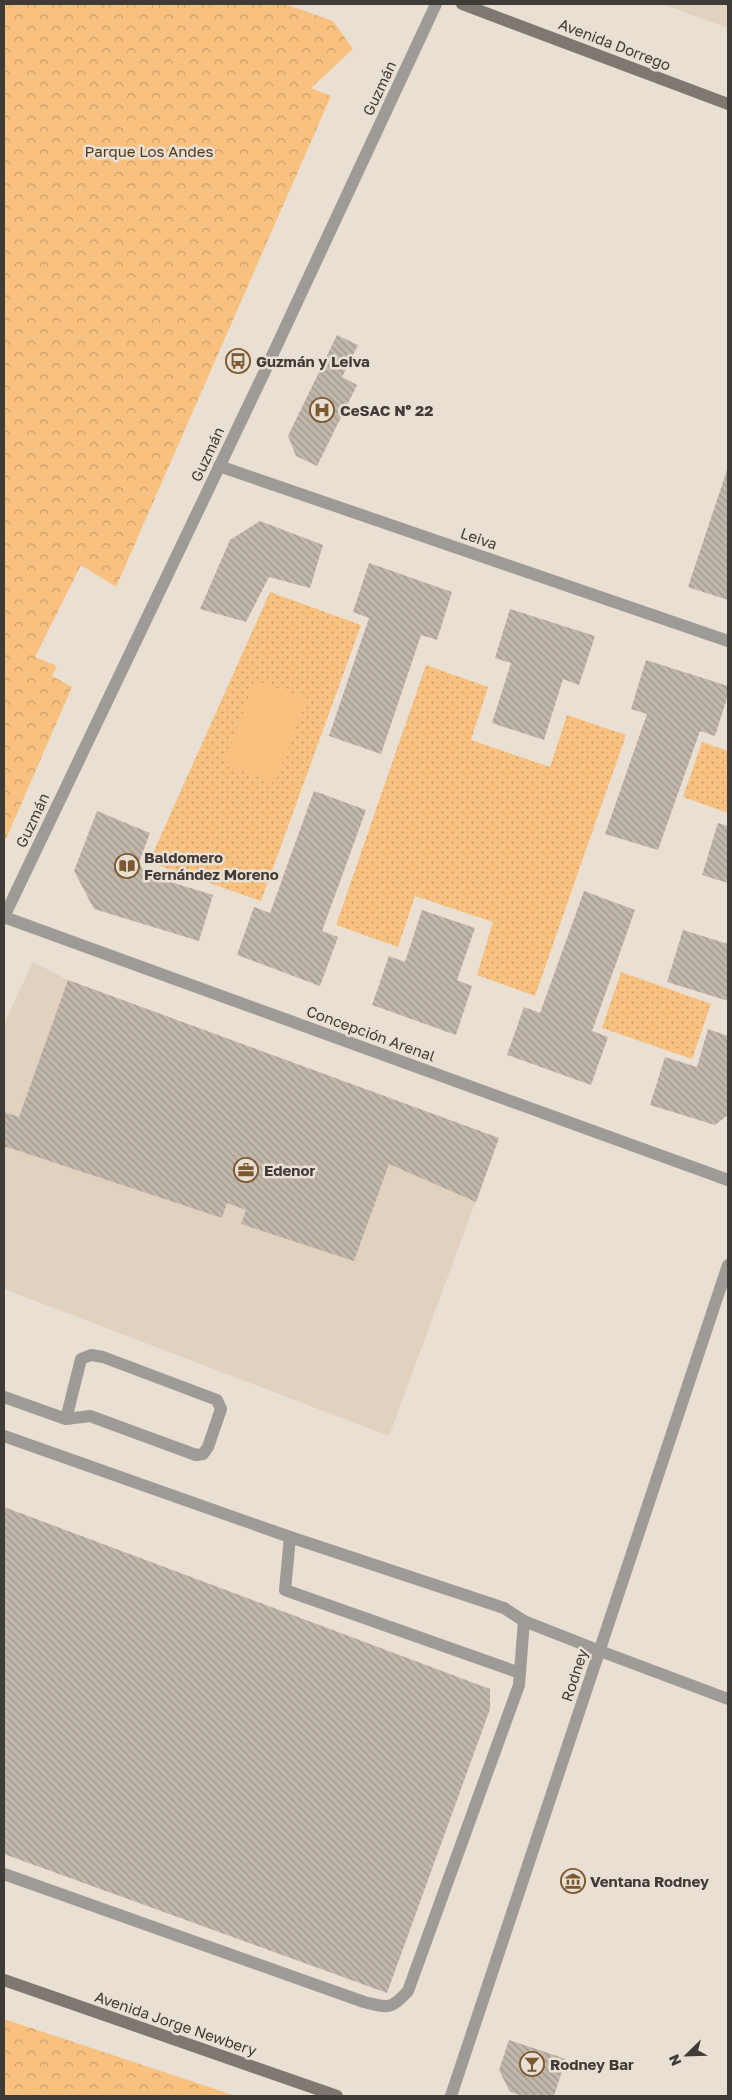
<svg xmlns="http://www.w3.org/2000/svg" width="732" height="2100" font-family="'Golos Text',sans-serif">
  <defs>
    <pattern id="grass-dots" width="8" height="8" patternUnits="userSpaceOnUse" patternTransform="scale(1.25)"><rect width="8" height="8" fill="#f8c180"/><path d="M2 2h.1M6 6h.1" fill="none" stroke="#ca9e6a" stroke-width="1.8" stroke-linecap="round"/></pattern>
    <pattern id="park-crowns" width="20" height="18" patternUnits="userSpaceOnUse" patternTransform="scale(1.25)"><rect width="20" height="18" fill="#f8c180"/><path d="M2 6a3 3 0 1 1 6 0M12 15a3 3 0 1 1 6 0" fill="none" stroke="#ca9e6a"/></pattern>
    <pattern id="building-back-hatch" width="6" height="6" patternUnits="userSpaceOnUse" patternTransform="scale(1.25)"><rect width="6" height="6" fill="#c1b7ab"/><path d="M-1 5l2 2M0 0l6 6M5-1l2 2" fill="none" stroke="#9e968c"/></pattern>
  </defs>
  <rect width="100%" height="100%" fill="#e9dfd3"/>
  <g fill="#e1d2c0">
    <path d="M662 4H728V28Z"/>
    <path d="M33 962 68 980 499 1138 389 1436 4 1289V1024Z"/>
  </g>
  <g fill="url(#grass-dots)">
    <path d="M270 592 361 625 261 901 149 862Z"/>
    <path d="M426 665 488 687 471 740 550 767 567 715 626 735 535 996 477 975 493 922 415 896 398 947 336 925Z"/>
    <path d="M702 742 728 751V813L683 797Z"/>
    <path d="M621 972 711 1004 692 1059 602 1028Z"/>
  </g>
  <g fill="url(#park-crowns)">
    <path d="M4 4H285L333 21 353 49 311 88 331 96 116 587 81 565 35 657 57 666 52 676 72 687 6 839 4 838Z"/>
    <path d="M4 2019 236 2096H4Z"/>
  </g>
  <path fill="#f8c180" d="M255 680 306 699 275 783 224 764Z"/>
  <g fill="url(#building-back-hatch)">
    <path d="M337 335 358 345 342 377 357 385 317 466 296 456 288 436Z"/>
    <path d="M728 467V600L688 587Z"/>
    <path d="M260 521 323 545 310 588 269 577 246 622 200 609 230 540Z"/>
    <path d="M369 563 452 592 437 640 421 635 381 754 329 736 369 618 353 612Z"/>
    <path d="M510 609 595 636 579 685 563 679 544 740 492 723 511 663 495 658Z"/>
    <path d="M646 660 728 686V695L715 736 700 731 658 850 605 834 647 714 631 709Z"/>
    <path d="M314 791 366 810 322 931 338 937 320 986 237 955 254 907 270 913Z"/>
    <path d="M97 811 150 833 139 862 145 874 213 895 199 941 94 909 74 871Z"/>
    <path d="M718 823 728 826V883L702 875Z"/>
    <path d="M584 891 635 910 592 1031 608 1037 591 1085 507 1055 524 1007 540 1013Z"/>
    <path d="M422 910 475 928 457 980 472 986 456 1035 372 1005 389 956 405 962Z"/>
    <path d="M683 930 728 944V1001L667 982Z"/>
    <path d="M68 980 499 1138 476 1202 389 1164 354 1261 241 1224 246 1210 227 1203 222 1218 4 1146V1112L19 1117Z"/>
    <path d="M708 1029 728 1036V1115L715 1125 650 1105 665 1057 697 1067Z"/>
    <path d="M4 1507 490 1689V1709L387 1993 4 1854Z"/>
    <path d="M509 2040 566 2059 554 2096H523L510 2092 499 2070Z"/>
  </g>
  <g fill="none" stroke-linecap="round" stroke-linejoin="round">
    <g stroke="#9e9a95" stroke-width="12">
      <path d="M4 1397 66 1419 90 1416 196 1455 203 1454 208 1447 221 1409 217 1400 103 1357 91 1355 81 1359 66 1419"/>
      <path d="M4 1436 290 1537 504 1608 524 1621 519 1685 408 1991C391 2010 388 2008 364 2002L4 1874"/>
      <path d="M290 1537 285 1590 520 1673"/>
      <path d="M524 1621 600 1651"/>
    </g>
    <g stroke="#9e9a95" stroke-width="12">
      <path d="M219 466 728 641"/>
      <path d="M4 917 264 373 436 4"/>
      <path d="M4 917 728 1180"/>
      <path d="M600 1651 728 1699"/>
      <path d="M451 2096 728 1265"/>
    </g>
    <g stroke="#7e7871" stroke-width="12">
      <path d="M462 4 728 104"/>
      <path d="M4 1980 337 2096"/>
    </g>
  </g>
  <defs>
    <symbol id="bus-ring" viewBox="-11 -11 22 22"><circle r="9.5" fill="#e9dfd3" stroke="#7b5a31" stroke-width="1.5"/><path d="M-5-6H5V4H4V6H2V4H-2V6H-4V4H-5ZM-3.5-4V0h7V-4ZM-3.5 1.2v1.5H-2V1.2ZM2 1.2v1.5H3.5V1.2Z" fill="#7b5a31"/></symbol>
    <symbol id="hospital-ring" viewBox="-11 -11 22 22"><circle r="9.5" fill="#e9dfd3" stroke="#7b5a31" stroke-width="1.5"/><path d="M-5-5h3v3.5h4V-5h3V5h-3V1.5h-4V5h-3Z" fill="#7b5a31"/></symbol>
    <symbol id="library-ring" viewBox="-11 -11 22 22"><circle r="9.5" fill="#e9dfd3" stroke="#7b5a31" stroke-width="1.5"/><path d="M-6-4Q-3-5.5-.7-3.5V5Q-3 3-6 4ZM6-4Q3-5.5 .7-3.5V5Q3 3 6 4Z" fill="#7b5a31"/></symbol>
    <symbol id="office-ring" viewBox="-11 -11 22 22"><circle r="9.5" fill="#e9dfd3" stroke="#7b5a31" stroke-width="1.5"/><path d="M-6-3h4V-5.5h4V-3h4V5H-6ZM-1-4.5V-3h2v-1.5ZM-6 0V1H6V0Z" fill="#7b5a31"/></symbol>
    <symbol id="museum-ring" viewBox="-11 -11 22 22"><circle r="9.5" fill="#e9dfd3" stroke="#7b5a31" stroke-width="1.5"/><path d="M0-6L6-3V-2H-6V-3ZM-5-1h2V3h-2ZM-1-1h2V3h-2ZM3-1h2V3H3ZM-6 4H6V6H-6Z" fill="#7b5a31"/></symbol>
    <symbol id="bar-ring" viewBox="-11 -11 22 22"><circle r="9.5" fill="#e9dfd3" stroke="#7b5a31" stroke-width="1.5"/><path d="M-6-5H6L.8 .8V4.5H3.5V6h-7V4.5H-.8V.8Z" fill="#7b5a31"/></symbol>
  </defs>
  <g fill-rule="evenodd">
    <use href="#bus-ring" x="224" y="347" width="28" height="28"/>
    <use href="#hospital-ring" x="308" y="396" width="28" height="28"/>
    <use href="#library-ring" x="113" y="852" width="28" height="28"/>
    <use href="#office-ring" x="232" y="1156" width="28" height="28"/>
    <use href="#museum-ring" x="559" y="1867" width="28" height="28"/>
    <use href="#bar-ring" x="518" y="2050" width="28" height="28"/>
  </g>
  <g text-anchor="middle" dominant-baseline="central" stroke-width="5" stroke-linejoin="round" paint-order="stroke">
    <g font-size="15" fill="#3f3b36" stroke="#e9dfd3">
      <text transform="translate(615 44) rotate(21)">Avenida Dorrego</text>
      <text transform="translate(379 88) rotate(-65)">Guzmán</text>
      <text transform="translate(207 454) rotate(-65)">Guzmán</text>
      <text transform="translate(479 538) rotate(19)">Leiva</text>
      <text transform="translate(32 820) rotate(-65)">Guzmán</text>
      <text transform="translate(371 1033) rotate(20)">Concepción Arenal</text>
      <text transform="translate(574 1675) rotate(-72)">Rodney</text>
      <text transform="translate(176 2023) rotate(19)">Avenida Jorge Newbery</text>
    </g>
    <g font-size="15" fill="#50381b" stroke="#e9dfd3">
      <text x="149" y="151">Parque Los Andes</text>
    </g>
    <g font-size="15" font-weight="bold" fill="#3f3b36" stroke="#e9dfd3" text-anchor="start">
      <text x="256" y="361">Guzmán y Leiva</text>
      <text x="340" y="410">CeSAC Nº 22</text>
      <text x="144" y="857">Baldomero<tspan x="144" dy="17">Fernández Moreno</tspan></text>
      <text x="264" y="1170">Edenor</text>
      <text x="590" y="1881">Ventana Rodney</text>
      <text x="550" y="2064">Rodney Bar</text>
    </g>
  </g>
  <rect width="732" height="2100" fill="none" stroke="#3f3b36" stroke-width="10"/>
  <g transform="translate(687 2055) rotate(247)" stroke="#e9dfd3" stroke-width="4" paint-order="stroke">
  <path d="M0-4L9 19L0 12L-9 19Z" fill="#3f3b36"/>
  <text y="-8" font-size="14" font-weight="bold" text-anchor="middle" fill="#3f3b36">N</text>
  </g>
</svg>
